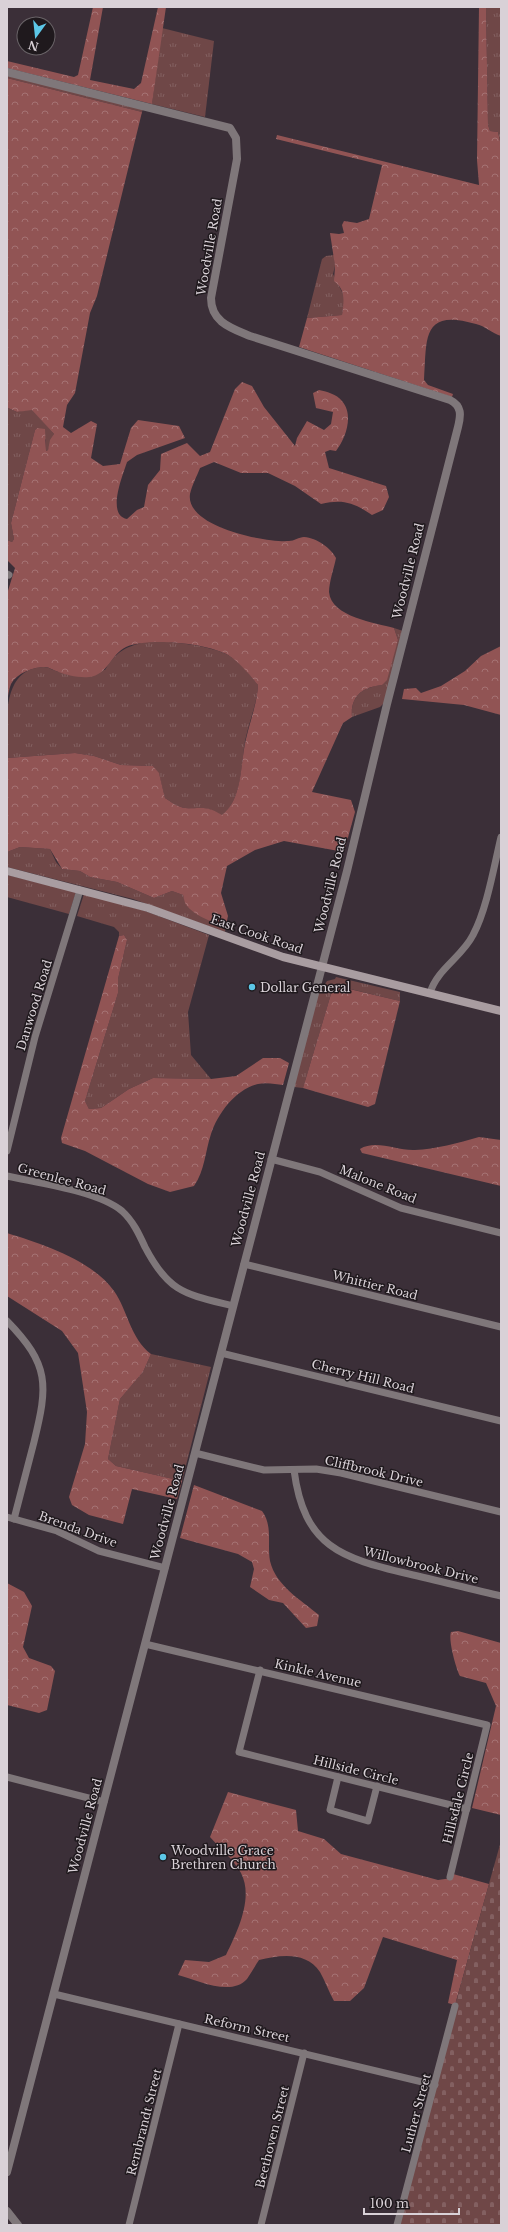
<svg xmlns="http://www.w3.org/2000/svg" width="508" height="2232" font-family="'Libre Baskerville',serif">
  <defs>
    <pattern id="grass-tufts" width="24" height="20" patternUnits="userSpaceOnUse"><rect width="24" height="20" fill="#6f4747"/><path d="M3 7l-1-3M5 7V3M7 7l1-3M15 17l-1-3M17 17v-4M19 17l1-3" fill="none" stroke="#836061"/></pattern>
    <pattern id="forest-crowns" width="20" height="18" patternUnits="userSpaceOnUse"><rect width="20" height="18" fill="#915454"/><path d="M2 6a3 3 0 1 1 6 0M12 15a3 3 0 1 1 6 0" fill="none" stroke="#a57374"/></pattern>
    <pattern id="cemetery-stones" width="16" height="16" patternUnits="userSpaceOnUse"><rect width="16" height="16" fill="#6f4747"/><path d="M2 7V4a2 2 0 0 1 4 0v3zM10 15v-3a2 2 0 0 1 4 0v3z" fill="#836061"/></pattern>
  </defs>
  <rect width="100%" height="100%" fill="#3b2f38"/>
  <g fill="url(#grass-tufts)">
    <path d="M486 7H501V146L498 132 490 131 488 125Z"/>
    <path d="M162 28 214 41 205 117 152 104Z"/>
    <path d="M7 75 143 109 142 112 7 78Z"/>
    <path d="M334 255 335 266 333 274 345 298 342 315 307 318 322 259 326 256Z"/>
    <path d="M7 405 8 408 17 412 32 409 54 434 48 450 46 451V440L37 428 35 430 11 523 14 539 12 542 7 540Z"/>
    <path d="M394 628 403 631 384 703 380 707 352 717C350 696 363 687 382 685L398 640Z"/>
    <path d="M149 641C174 642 203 644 226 654 239 660 249 674 258 685 257 704 249 722 245 741 241 765 242 799 222 816 205 804 203 810 185 808 178 807 171 802 165 798L159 774 153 766 121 765 94 756 75 753 7 758C7 724 0 668 44 667 49 667 54 671 59 672 74 672 90 671 105 670 118 649 126 647 149 641Z"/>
    <path d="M20 847 50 849 56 862 62 869 80 871 90 877 117 882 154 898 172 891 183 895 187 906 219 924 226 925 225 932 133 899 7 867V852Z"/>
    <path d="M7 875 76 892 69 914 7 897Z"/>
    <path d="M84 894 145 911 209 935 188 1012 191 1055 211 1079 153 1078 129 1089 101 1108 89 1109 85 1101 118 993V979L127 940 124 935 119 936V932L114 927 77 916Z"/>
    <path d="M336 977 400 992V1001L342 987 331 994 303 1088 294 1087 320 987H323L327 981 335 979Z"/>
    <path d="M151 1354 211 1367 182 1481 116 1466 108 1459 120 1399 143 1372Z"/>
  </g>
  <g fill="url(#forest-crowns)">
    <path d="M93 7H103L90 80 134 89 141 83 158 7H166L152 104 7 68V61L74 77 78 75Z"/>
    <path d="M479 7H486L488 125 490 131 498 132 501 146V336C492 333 485 326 476 324 421 308 427 339 424 380L428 385 453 394 452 397 299 347 307 318 342 315C344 301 346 290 334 281L335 266 330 233 339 234 344 233 342 225 344 221 357 223 369 219 382 165 276 139 277 135 479 185 477 160Z"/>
    <path d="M7 78 142 112 97 296 90 313 75 393 67 405 63 427 71 433 91 421 97 424 91 458 103 466 120 464 131 428 138 420 179 426 185 438 137 455 127 462C123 475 106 515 127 519L137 510 144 507 148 485 160 470 161 454 187 443 200 456 210 452 235 389 242 382 252 386 264 407 295 446 297 438 307 421 324 430 331 424 333 412 316 408 313 393 319 390C328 392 336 394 342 401 354 415 346 438 336 451L330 450 325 452 329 468 386 486 389 497 383 510 372 515C353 502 342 499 321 504L295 486 268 473H241L214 462 200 468C197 476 192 485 190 494 185 527 266 543 289 541 294 541 299 537 304 537 317 538 331 548 336 558 334 568 329 582 329 592 331 617 376 623 394 628L398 640 387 680 382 685C363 687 350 696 352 717L343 723 312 792 351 800 355 812 344 852 284 841 255 850 227 866 221 893 228 916 226 925C215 924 196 916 188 907 185 905 184 899 183 895L172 891 154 898 117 882 90 877 80 871 62 869 50 849 20 847 7 852V758L75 753 94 756 121 765 153 766 159 773 165 798C171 802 178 807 185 808 204 809 205 805 222 815 243 799 240 763 246 739 250 721 257 704 258 685 249 674 239 662 228 655 207 643 147 637 126 647 111 654 108 675 89 677 79 678 66 675 56 671 53 670 49 667 45 667 33 667 17 673 11 684 9 689 8 696 7 702V594L15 568 7 560V540L12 542 14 539 11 523 35 430 37 428 45 429 46 451 48 450 50 440 54 434 32 410 17 412 8 408 7 405Z"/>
    <path d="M501 646V715L464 705 402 699 404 689 416 688 421 693 441 686 465 671 481 656Z"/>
    <path d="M124 935 127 940 118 979V993L85 1101 89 1109 101 1108 129 1089 153 1078 211 1079 236 1076 263 1058H280L289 1063 283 1085C276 1084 266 1082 258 1084 236 1089 218 1113 211 1134 205 1152 205 1170 194 1186L170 1192 148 1184 85 1151 62 1143 61 1138 119 936Z"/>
    <path d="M341 987 400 1001 375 1104 368 1107 303 1088 331 994Z"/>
    <path d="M479 1137 501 1140V1186L362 1153 360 1149C376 1139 397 1151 415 1150 436 1149 458 1143 479 1137Z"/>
    <path d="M7 1233C42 1244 92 1260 114 1291 128 1311 130 1338 151 1354L143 1372 120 1399 108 1459 116 1466 182 1481 177 1499 132 1489 123 1524 89 1515 72 1505 69 1497 85 1444 87 1412 78 1353 62 1331 7 1296Z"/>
    <path d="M194 1485 262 1511C273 1526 267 1544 270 1561 276 1586 301 1600 319 1615L317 1626 306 1628 283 1603 269 1600 250 1587 254 1569 252 1562 238 1554 180 1538Z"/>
    <path d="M7 1583 24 1592 32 1606 23 1647 29 1658 51 1666 55 1671 47 1710 39 1713 7 1705Z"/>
    <path d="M458 1631 501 1643V1815L472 1808 496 1706 486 1683 460 1676C456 1668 448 1640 451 1632Z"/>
    <path d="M228 1792 296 1810 298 1831 324 1839 341 1854 438 1880 452 1878 453 1874 489 1884 455 2005 448 2003 457 1960 383 1937 364 1988 350 2001H334C329 1992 325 1981 320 1972 306 1951 280 1955 259 1960 255 1966 251 1973 247 1979 231 1997 197 1980 178 1975L185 1960 209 1962 226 1955C237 1932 254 1898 241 1873 234 1860 220 1848 210 1837Z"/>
  </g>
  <path fill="url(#cemetery-stones)" d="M501 1841V2225H398L455 2005Z"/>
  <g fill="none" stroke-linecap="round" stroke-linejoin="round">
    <g stroke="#7f777a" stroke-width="7">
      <path d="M7 574 9 575"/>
      <path d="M430 993C437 969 462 957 473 935 487 909 494 866 501 837"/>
      <path d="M7 1151 35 1037 80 890"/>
      <path d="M271 1159 320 1172 401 1208 501 1233"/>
      <path d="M7 1176C38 1183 98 1191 122 1211 133 1221 139 1234 145 1247 169 1293 185 1294 233 1306"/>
      <path d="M244 1264 501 1327"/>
      <path d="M7 1321C50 1365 48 1385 34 1442 27 1468 21 1493 14 1519"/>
      <path d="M221 1353 501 1421"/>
      <path d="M195 1453 264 1470 316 1469 341 1473 501 1512"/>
      <path d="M294 1470C304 1547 341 1558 409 1574 440 1581 470 1589 501 1596"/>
      <path d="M7 1517 57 1531 99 1551 165 1568"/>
      <path d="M145 1644 487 1725 450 1877"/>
      <path d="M260 1670 239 1752 467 1809"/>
      <path d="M7 1777 104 1802"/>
      <path d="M338 1777 330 1810 368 1821 377 1786"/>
      <path d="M54 1994 435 2085"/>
      <path d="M129 2225 179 2024"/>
      <path d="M261 2225 304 2053"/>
      <path d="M397 2225 455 2006"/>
    </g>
    <g stroke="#7f777a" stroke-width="8">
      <path d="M7 72 230 128 236 138 237 159 211 298C211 322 231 328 250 336L450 400C462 406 461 415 458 427L387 704 347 871 7 2172"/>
      <path d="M7 2211 18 2225"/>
    </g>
    <path stroke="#a99da1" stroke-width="8" d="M7 871 148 908 283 957 501 1011"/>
  </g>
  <g fill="#5cc7e7" stroke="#1f191d" stroke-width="1.5">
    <circle cx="252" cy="987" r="4"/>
    <circle cx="163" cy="1857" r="4"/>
  </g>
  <g text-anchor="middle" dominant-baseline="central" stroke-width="3" stroke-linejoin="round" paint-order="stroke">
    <g font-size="12" fill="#d9d1d7" stroke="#1f191d">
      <text transform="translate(209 247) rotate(-80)">Woodville Road</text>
      <text transform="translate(408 571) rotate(-76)">Woodville Road</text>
      <text transform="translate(330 885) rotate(-76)">Woodville Road</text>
      <text transform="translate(257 934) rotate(19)">East Cook Road</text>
      <text transform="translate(34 1005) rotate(-73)">Danwood Road</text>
      <text transform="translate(62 1179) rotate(15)">Greenlee Road</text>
      <text transform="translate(378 1184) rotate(22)">Malone Road</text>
      <text transform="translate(248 1199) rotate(-75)">Woodville Road</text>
      <text transform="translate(375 1285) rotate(14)">Whittier Road</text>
      <text transform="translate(363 1376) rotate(14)">Cherry Hill Road</text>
      <text transform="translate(374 1471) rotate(13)">Cliffbrook Drive</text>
      <text transform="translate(167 1512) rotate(-75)">Woodville Road</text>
      <text transform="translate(78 1529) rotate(20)">Brenda Drive</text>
      <text transform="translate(421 1565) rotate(14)">Willowbrook Drive</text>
      <text transform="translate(318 1673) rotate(13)">Kinkle Avenue</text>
      <text transform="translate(356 1770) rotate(14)">Hillside Circle</text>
      <text transform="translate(458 1798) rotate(-76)">Hillsdale Circle</text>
      <text transform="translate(85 1826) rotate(-75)">Woodville Road</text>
      <text transform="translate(247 2028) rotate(13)">Reform Street</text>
      <text transform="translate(416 2113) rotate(-75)">Luther Street</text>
      <text transform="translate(144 2122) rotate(-76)">Rembrandt Street</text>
      <text transform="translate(272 2137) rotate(-76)">Beethoven Street</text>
    </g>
    <g font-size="12" fill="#d9d1d7" stroke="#1f191d" text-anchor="start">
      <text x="260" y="987">Dollar General</text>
      <text x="171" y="1850">Woodville Grace<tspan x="171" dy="14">Brethren Church</tspan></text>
    </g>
  </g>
  <rect width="508" height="2232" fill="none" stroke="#d9d1d7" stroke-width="16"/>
  <g transform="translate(36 36) rotate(195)"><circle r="19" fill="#1f191d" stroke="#696367"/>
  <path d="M0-3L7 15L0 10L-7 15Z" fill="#5cc7e7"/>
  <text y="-6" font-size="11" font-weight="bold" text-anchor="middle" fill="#d9d1d7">N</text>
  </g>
  <path d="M364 2208v6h95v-6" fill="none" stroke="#d9d1d7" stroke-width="2"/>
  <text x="370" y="2208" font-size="12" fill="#d9d1d7" stroke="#1f191d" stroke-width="3" paint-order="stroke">100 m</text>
</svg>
